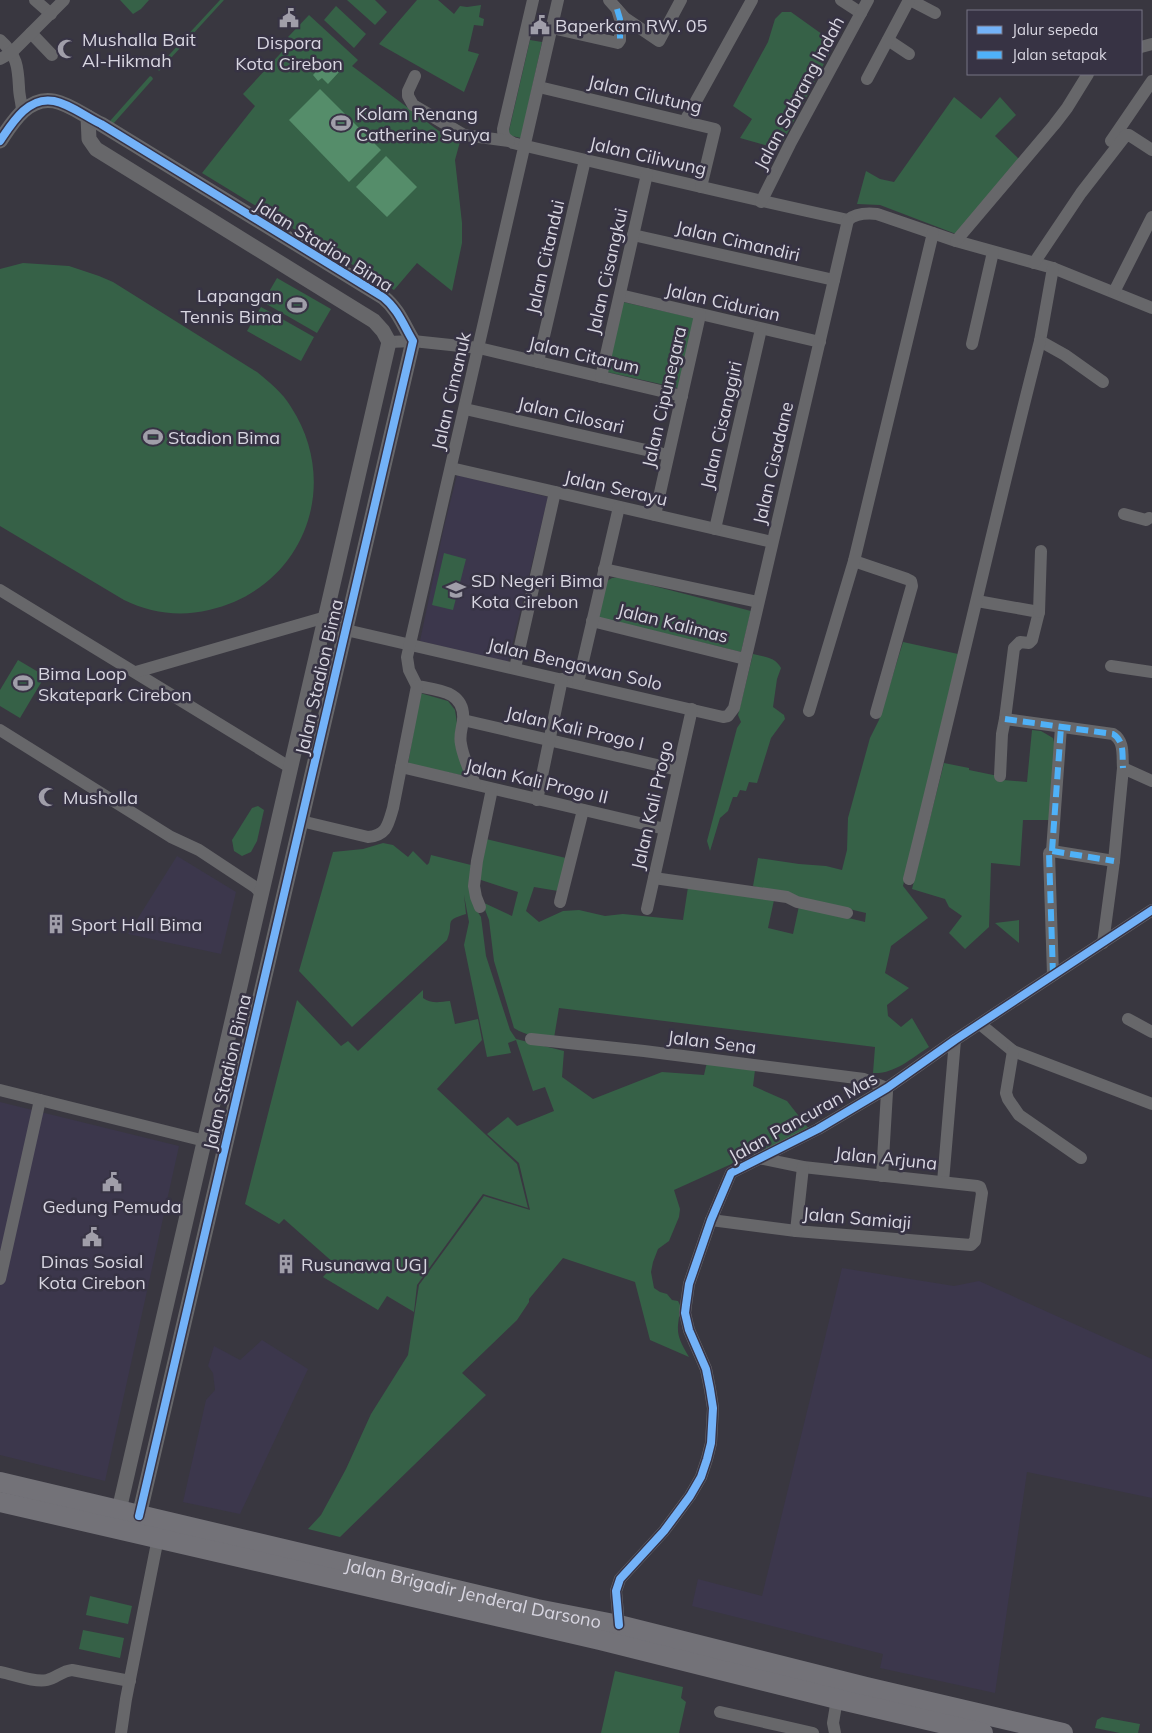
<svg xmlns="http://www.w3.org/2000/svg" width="1152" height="1733" font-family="Mulish,sans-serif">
  <rect width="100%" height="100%" fill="#393740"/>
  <g fill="#3c374c">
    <path d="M457 475 548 497 508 662 420 641 444 527 452 529 444 527Z"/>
    <path d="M177 856 236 892 221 954 128 934Z"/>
    <path d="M0 1102 179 1146 105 1481 0 1455Z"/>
    <path d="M842 1268 954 1286 979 1281 1152 1359V1498L1027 1472 995 1693 880 1668 883 1654 692 1606 698 1579 762 1596Z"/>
    <path d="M262 1340 308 1369 240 1514 183 1502 206 1400 215 1390 213 1373 208 1366 214 1346 240 1360Z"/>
  </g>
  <g fill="#366147">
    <path d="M120 0H149L141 9 133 14Z"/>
    <path d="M220 0H224L159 71 157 68Z"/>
    <path d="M347 0H375L387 12 375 25Z"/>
    <path d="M417 0H438L454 14 460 6 467 7 481 5 479 17 484 19 483 26 474 25 468 51 479 54 464 92 379 44Z"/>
    <path d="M336 6 366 34 354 48 324 20Z"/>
    <path d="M782 12H791L819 32 836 41 779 149 740 138 752 119 733 106 768 42 775 19Z"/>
    <path d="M309 15 358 60 352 66 439 131 461 138 455 160 462 223V243L452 291 417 263 394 290 202 173 255 106 243 94 292 41 288 37Z"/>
    <path d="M530 40 542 42 521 138 508 135Z"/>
    <path d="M150 76 152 77 153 79 113 124 110 121Z"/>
    <path d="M954 97 981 119 1000 97 1016 115 995 136 1019 159 956 234 880 205 857 204 866 171 880 179 894 182Z"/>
    <path d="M23 263 69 266 99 276 113 282 257 372C269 382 283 393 291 407 343 487 302 589 209 610 180 617 150 613 124 600L0 526V269Z"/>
    <path d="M277 278 331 309 317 333 263 302Z"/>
    <path d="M623 302 694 318 678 388 607 372Z"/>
    <path d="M261 307 314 337 301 361 247 331Z"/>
    <path d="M444 553 466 559 453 610 432 605Z"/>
    <path d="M619 577 751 611 741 652 597 617 607 581 612 578Z"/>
    <path d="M903 642 958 654 903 886 928 918 891 946 885 973 909 988 887 1005 888 1016 901 1027 912 1018 929 1047C910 1059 895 1074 873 1073L875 1047 559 1008 554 1038C540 1037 526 1036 514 1028L494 961 489 920 482 902 512 916 518 892 478 879 486 839 566 858 558 891 534 887 526 911 539 922 563 911 579 910 605 916 623 914 683 920 688 887 774 900 768 928 793 934 799 906 865 922 866 913 753 886 758 858 799 864 826 866 842 870 847 850 848 818 870 738 879 720Z"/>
    <path d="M753 654C764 657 775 657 781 668L777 679 773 707 784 715 785 719 771 738 757 783 749 782 746 791 740 790 737 797H733L728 811 720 818 710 851 707 841 737 728 741 722 738 715Z"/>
    <path d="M18 660 45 676 20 718 0 706V690Z"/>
    <path d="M420 693 448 701 455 710 465 776 408 764Z"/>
    <path d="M1032 730 1041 731 1053 738 1055 746 1052 820H1023L1020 866 991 863 989 927 965 949 949 933 962 916 949 907 945 899 912 889 944 763 969 768V770L1003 777V780L1027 782Z"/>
    <path d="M258 806 264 810 257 841 251 852 242 856 234 851 232 840 252 808Z"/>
    <path d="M383 843 393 845 408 857 413 851 427 865 429 863 431 855 471 865 469 887 476 909 481 917 486 956 510 1030 516 1039 564 1051 562 1077 593 1099 662 1072 704 1075 707 1062 755 1070 753 1086 787 1101 809 1129 674 1190 680 1209 679 1217 669 1241 658 1249 653 1262 651 1272 654 1288 660 1292 667 1294 672 1300 678 1301 681 1307C676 1332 676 1335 689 1357L650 1340 635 1282 563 1258 529 1299V1302L517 1320 462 1373 486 1395 340 1537 308 1529 321 1515 346 1469 371 1414 408 1355 419 1285 484 1196 530 1210 519 1163 487 1134 508 1117 517 1126 554 1111 545 1087 533 1091 516 1040 508 1043 511 1053 487 1057 464 945 469 922 464 895 466 914C442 921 455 922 447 940L352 1027 299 971 333 852 363 849Z"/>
    <path d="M1019 920V943L995 923Z"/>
    <path d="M423 990V998C431 1004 440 1002 450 1001L455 1024 478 1019 482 1040 437 1089 517 1164 528 1208 483 1194 417 1285 414 1312 387 1296 378 1310 323 1277 335 1264 284 1219 279 1224 245 1204 297 1000 341 1046 348 1041 358 1051Z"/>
    <path d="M90 1596 132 1606 128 1624 86 1615Z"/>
    <path d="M83 1630 124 1638 120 1658 79 1649Z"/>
    <path d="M615 1671 683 1687 681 1698 686 1702 679 1733H601Z"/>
    <path d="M1102 1717 1140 1724 1138 1733H1120L1095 1728 1097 1720Z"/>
  </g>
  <g fill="#558d6a">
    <path d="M327 60 339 72 328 84 322 78 318 81 313 75Z"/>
    <path d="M320 89 381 150 349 182 289 120Z"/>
    <path d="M386 156 417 187 387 217 356 187Z"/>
  </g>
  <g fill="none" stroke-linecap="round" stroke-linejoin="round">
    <g stroke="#67676a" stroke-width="12">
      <path d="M35 0 51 14"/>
      <path d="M533 0 503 129C503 137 506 139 513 143 625 169 736 196 848 220"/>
      <path d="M609 0 625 18 659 41 681 0"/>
      <path d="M841 0 861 13"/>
      <path d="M910 0 935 13"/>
      <path d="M552 28 618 43 620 40V19L617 9"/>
      <path d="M31 33 52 55"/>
      <path d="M0 40C17 55 18 67 19 87 19 96 22 103 22 112"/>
      <path d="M888 40 909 54"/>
      <path d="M1141 47 1152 44"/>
      <path d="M0 59 11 53 64 0"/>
      <path d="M415 76 408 91V96L413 105 464 135 509 141"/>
      <path d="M867 79 909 0"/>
      <path d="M539 87 715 129 701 187"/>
      <path d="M685 121 752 0"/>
      <path d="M1111 141 1152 81"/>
      <path d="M761 202 790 144 868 0"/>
      <path d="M848 220C856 213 867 213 877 214L956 241 1053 268 1152 308"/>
      <path d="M633 235 834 280"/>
      <path d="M956 241 1054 125 1067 108 1088 74"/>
      <path d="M1034 263 1081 193 1126 135H1129L1152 150"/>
      <path d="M1053 268 1040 341 1065 355 1103 382"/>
      <path d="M1114 292 1152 217"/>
      <path d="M620 295 820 342"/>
      <path d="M389 342 413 341 479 348 682 396"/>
      <path d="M972 344 993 252"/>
      <path d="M538 362 585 160"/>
      <path d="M601 377 647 174"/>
      <path d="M465 409 668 455"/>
      <path d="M451 468 772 542"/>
      <path d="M1124 514 1146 520 1149 518"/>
      <path d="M655 515 700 315"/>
      <path d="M715 529 761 329"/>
      <path d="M854 561 907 579 911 581 912 586 876 713"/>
      <path d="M604 569 758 602"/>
      <path d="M0 590 291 768"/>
      <path d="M977 601 1039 612 1032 640 1029 643 1020 642 1014 648 1005 719 1002 734 1000 776"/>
      <path d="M1039 612 1041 551"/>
      <path d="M592 621 745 659"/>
      <path d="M346 630 723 717 728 716 734 708 848 220"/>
      <path d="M1111 666 1152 672"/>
      <path d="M515 668 555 492"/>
      <path d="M136 672 326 617"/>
      <path d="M578 683 619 507"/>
      <path d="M809 711 854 561 933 233"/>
      <path d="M1005 719 1113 734C1125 741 1122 756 1123 768"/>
      <path d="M463 720 678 770"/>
      <path d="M0 730 171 837 199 850 255 887 262 894"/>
      <path d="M401 767 665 829"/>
      <path d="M475 784C470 771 463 758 461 744 459 736 462 728 463 721 466 691 438 690 417 686L409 670 407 657 558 0"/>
      <path d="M537 800 562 679"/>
      <path d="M301 821 368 837C387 835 388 825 393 808L417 686"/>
      <path d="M1052 851 1061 727"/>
      <path d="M654 878 787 897 797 902 847 913"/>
      <path d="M909 879C954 700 994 520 1040 341"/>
      <path d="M560 902 583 810"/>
      <path d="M480 907 476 897 474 886 477 861 492 789"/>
      <path d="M647 909 692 709"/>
      <path d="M1103 943 1114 861 1123 768 1152 781"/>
      <path d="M1053 975 1049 853 1052 851 1114 861"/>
      <path d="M1128 1019 1152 1032"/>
      <path d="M980 1024 1013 1051 1152 1104"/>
      <path d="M531 1039 644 1051 864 1079 887 1088V1092L882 1176"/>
      <path d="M1013 1051 1006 1093 1008 1099 1019 1115 1081 1158"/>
      <path d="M0 1090 205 1141"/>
      <path d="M943 1182 955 1040"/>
      <path d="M711 1220 796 1231 971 1245 975 1241 982 1193 980 1187 977 1186 803 1167 759 1158"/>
      <path d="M796 1231 803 1167"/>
      <path d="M0 1279 40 1100"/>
      <path d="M619 1625 616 1591 620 1579 664 1531 690 1496 701 1477 707 1459 711 1443 713 1408 710 1389 706 1369 689 1330 685 1313 686 1305 689 1284 711 1220 731 1173 818 1129 887 1088 955 1040 1152 910"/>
      <path d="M0 1672C12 1674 35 1683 47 1680 56 1678 62 1671 72 1670L130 1681"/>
      <path d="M720 1712 813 1733"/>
      <path d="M121 1733 126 1699 158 1538"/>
      <path d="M835 1733 833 1723 837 1699"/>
    </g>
    <g stroke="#67676a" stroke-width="15">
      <path d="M88 117 89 139 96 149 374 321 383 331 389 342 119 1510"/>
      <path d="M0 141C12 123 28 96 54 101 70 104 86 117 101 124L383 297C398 309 404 326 413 341L139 1516"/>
    </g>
    <g stroke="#737278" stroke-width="20">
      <path id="s1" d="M0 1482 537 1609 619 1625 866 1687 1063 1733"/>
      <path d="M0 1502 600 1640 837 1699 983 1733"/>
    </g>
    <g stroke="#4fb1f8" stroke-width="6" stroke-dasharray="12 6" stroke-linecap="butt">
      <path d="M617 9 620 19V40L618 43"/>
      <path d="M1005 719 1113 734C1125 741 1122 756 1123 768"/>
      <path d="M1052 851 1061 727"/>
      <path d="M1053 975 1049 853 1052 851 1114 861"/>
    </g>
    <defs>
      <g id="cycleway">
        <path d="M0 141C12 123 28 96 54 101 70 104 86 117 101 124L383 297C398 309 404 326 413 341L139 1516"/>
        <path d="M619 1625 616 1591 620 1579 664 1531 690 1496 701 1477 707 1459 711 1443 713 1408 710 1389 706 1369 689 1330 685 1313 686 1305 689 1284 711 1220 731 1173 818 1129 887 1088 955 1040 1152 910"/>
      </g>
    </defs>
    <use href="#cycleway" stroke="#373344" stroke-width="11"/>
    <use href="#cycleway" stroke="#73b2f8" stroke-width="8"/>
  </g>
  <defs>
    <symbol id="civic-bare" viewBox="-9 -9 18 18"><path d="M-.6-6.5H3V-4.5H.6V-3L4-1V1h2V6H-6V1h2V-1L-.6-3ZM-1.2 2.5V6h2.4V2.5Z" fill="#a09ea9" stroke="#373344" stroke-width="2.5" paint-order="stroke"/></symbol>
    <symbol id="mosque-bare" viewBox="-9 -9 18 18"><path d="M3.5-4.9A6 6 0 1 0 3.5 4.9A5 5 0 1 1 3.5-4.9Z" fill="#a09ea9" stroke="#373344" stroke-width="2.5" paint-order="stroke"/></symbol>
    <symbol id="stadium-bare" viewBox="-9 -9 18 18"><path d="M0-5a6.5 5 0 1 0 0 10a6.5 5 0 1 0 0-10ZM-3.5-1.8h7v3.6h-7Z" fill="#a09ea9" stroke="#373344" stroke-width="2.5" paint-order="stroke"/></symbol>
    <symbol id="school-bare" viewBox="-9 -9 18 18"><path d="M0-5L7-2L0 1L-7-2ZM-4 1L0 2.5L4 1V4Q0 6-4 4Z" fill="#a09ea9" stroke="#373344" stroke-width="2.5" paint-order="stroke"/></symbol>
    <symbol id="building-bare" viewBox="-9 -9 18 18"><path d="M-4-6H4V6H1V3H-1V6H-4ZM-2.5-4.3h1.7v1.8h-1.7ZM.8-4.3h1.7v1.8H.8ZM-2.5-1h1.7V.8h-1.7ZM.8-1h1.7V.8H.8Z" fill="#a09ea9" stroke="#373344" stroke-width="2.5" paint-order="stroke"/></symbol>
  </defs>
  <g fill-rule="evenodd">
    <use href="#civic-bare" x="275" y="4" width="28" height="28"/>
    <use href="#civic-bare" x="526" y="11" width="28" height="28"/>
    <use href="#mosque-bare" x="53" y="35" width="28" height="28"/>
    <use href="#stadium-bare" x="327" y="109" width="28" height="28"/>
    <use href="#stadium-bare" x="283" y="291" width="28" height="28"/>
    <use href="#stadium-bare" x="139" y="423" width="28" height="28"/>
    <use href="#school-bare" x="442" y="576" width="28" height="28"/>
    <use href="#stadium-bare" x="9" y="669" width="28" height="28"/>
    <use href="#mosque-bare" x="34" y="783" width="28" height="28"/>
    <use href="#building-bare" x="42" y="910" width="28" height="28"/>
    <use href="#civic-bare" x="98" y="1168" width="28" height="28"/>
    <use href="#civic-bare" x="78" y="1223" width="28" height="28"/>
    <use href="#building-bare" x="272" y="1250" width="28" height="28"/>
  </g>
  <g text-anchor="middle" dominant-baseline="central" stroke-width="5" stroke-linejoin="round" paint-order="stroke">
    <g font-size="18" fill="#d8d6e1" stroke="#373344" text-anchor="start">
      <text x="555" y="25">Baperkam RW. 05</text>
      <text x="82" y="39">Mushalla Bait<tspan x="82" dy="21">Al-Hikmah</tspan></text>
      <text x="289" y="42" text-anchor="middle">Dispora<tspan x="289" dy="21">Kota Cirebon</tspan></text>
      <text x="356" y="113">Kolam Renang<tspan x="356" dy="21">Catherine Surya</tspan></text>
      <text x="282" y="295" text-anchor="end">Lapangan<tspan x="282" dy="21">Tennis Bima</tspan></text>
      <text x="168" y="437">Stadion Bima</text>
      <text x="471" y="580">SD Negeri Bima<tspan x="471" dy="21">Kota Cirebon</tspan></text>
      <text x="38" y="673">Bima Loop<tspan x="38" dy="21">Skatepark Cirebon</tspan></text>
      <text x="63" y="797">Musholla</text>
      <text x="71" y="924">Sport Hall Bima</text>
      <text x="112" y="1206" text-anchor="middle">Gedung Pemuda</text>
      <text x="92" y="1261" text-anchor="middle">Dinas Sosial<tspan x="92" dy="21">Kota Cirebon</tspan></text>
      <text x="301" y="1264">Rusunawa UGJ</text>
    </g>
    <g font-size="18" fill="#d8d6e1" stroke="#373344">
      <text transform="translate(799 93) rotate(-62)">Jalan Sabrang Indah</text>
      <text transform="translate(645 94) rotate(13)">Jalan Cilutung</text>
      <text transform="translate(648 156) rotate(13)">Jalan Ciliwung</text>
      <text transform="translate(738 241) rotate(13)">Jalan Cimandiri</text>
      <text transform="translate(324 245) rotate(32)">Jalan Stadion Bima</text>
      <text transform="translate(545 257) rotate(-77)">Jalan Citandui</text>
      <text transform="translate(607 271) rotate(-77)">Jalan Cisangkui</text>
      <text transform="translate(723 302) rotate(13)">Jalan Cidurian</text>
      <text transform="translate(584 355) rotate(13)">Jalan Citarum</text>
      <text transform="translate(451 391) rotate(-77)">Jalan Cimanuk</text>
      <text transform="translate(664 397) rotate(-77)">Jalan Cipunegara</text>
      <text transform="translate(571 415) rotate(13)">Jalan Cilosari</text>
      <text transform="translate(721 425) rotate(-77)">Jalan Cisanggiri</text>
      <text transform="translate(773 463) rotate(-77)">Jalan Cisadane</text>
      <text transform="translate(616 488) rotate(13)">Jalan Serayu</text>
      <text transform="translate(673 623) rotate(14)">Jalan Kalimas</text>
      <text transform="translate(575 664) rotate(13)">Jalan Bengawan Solo</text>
      <text transform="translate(319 677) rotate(-77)">Jalan Stadion Bima</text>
      <text transform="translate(575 728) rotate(13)">Jalan Kali Progo I</text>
      <text transform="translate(537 781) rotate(13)">Jalan Kali Progo II</text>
      <text transform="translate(652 805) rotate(-77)">Jalan Kali Progo</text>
      <text transform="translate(712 1042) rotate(7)">Jalan Sena</text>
      <text transform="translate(227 1072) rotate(-77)">Jalan Stadion Bima</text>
      <text transform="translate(803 1117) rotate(-29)">Jalan Pancuran Mas</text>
      <text transform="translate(886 1158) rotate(6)">Jalan Arjuna</text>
      <text transform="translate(857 1218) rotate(5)">Jalan Samiaji</text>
      <text stroke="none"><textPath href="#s1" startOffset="486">Jalan Brigadir Jenderal Darsono</textPath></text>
    </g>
  </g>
  <rect x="967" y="10" width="175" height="65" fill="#373344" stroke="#777483"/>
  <rect x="977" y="26" width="25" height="8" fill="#73b2f8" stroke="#777483"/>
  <text x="1012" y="35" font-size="15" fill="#d8d6e1">Jalur sepeda</text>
  <rect x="977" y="51" width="25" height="8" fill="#4fb1f8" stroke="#777483"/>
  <text x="1012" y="60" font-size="15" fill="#d8d6e1">Jalan setapak</text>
</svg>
